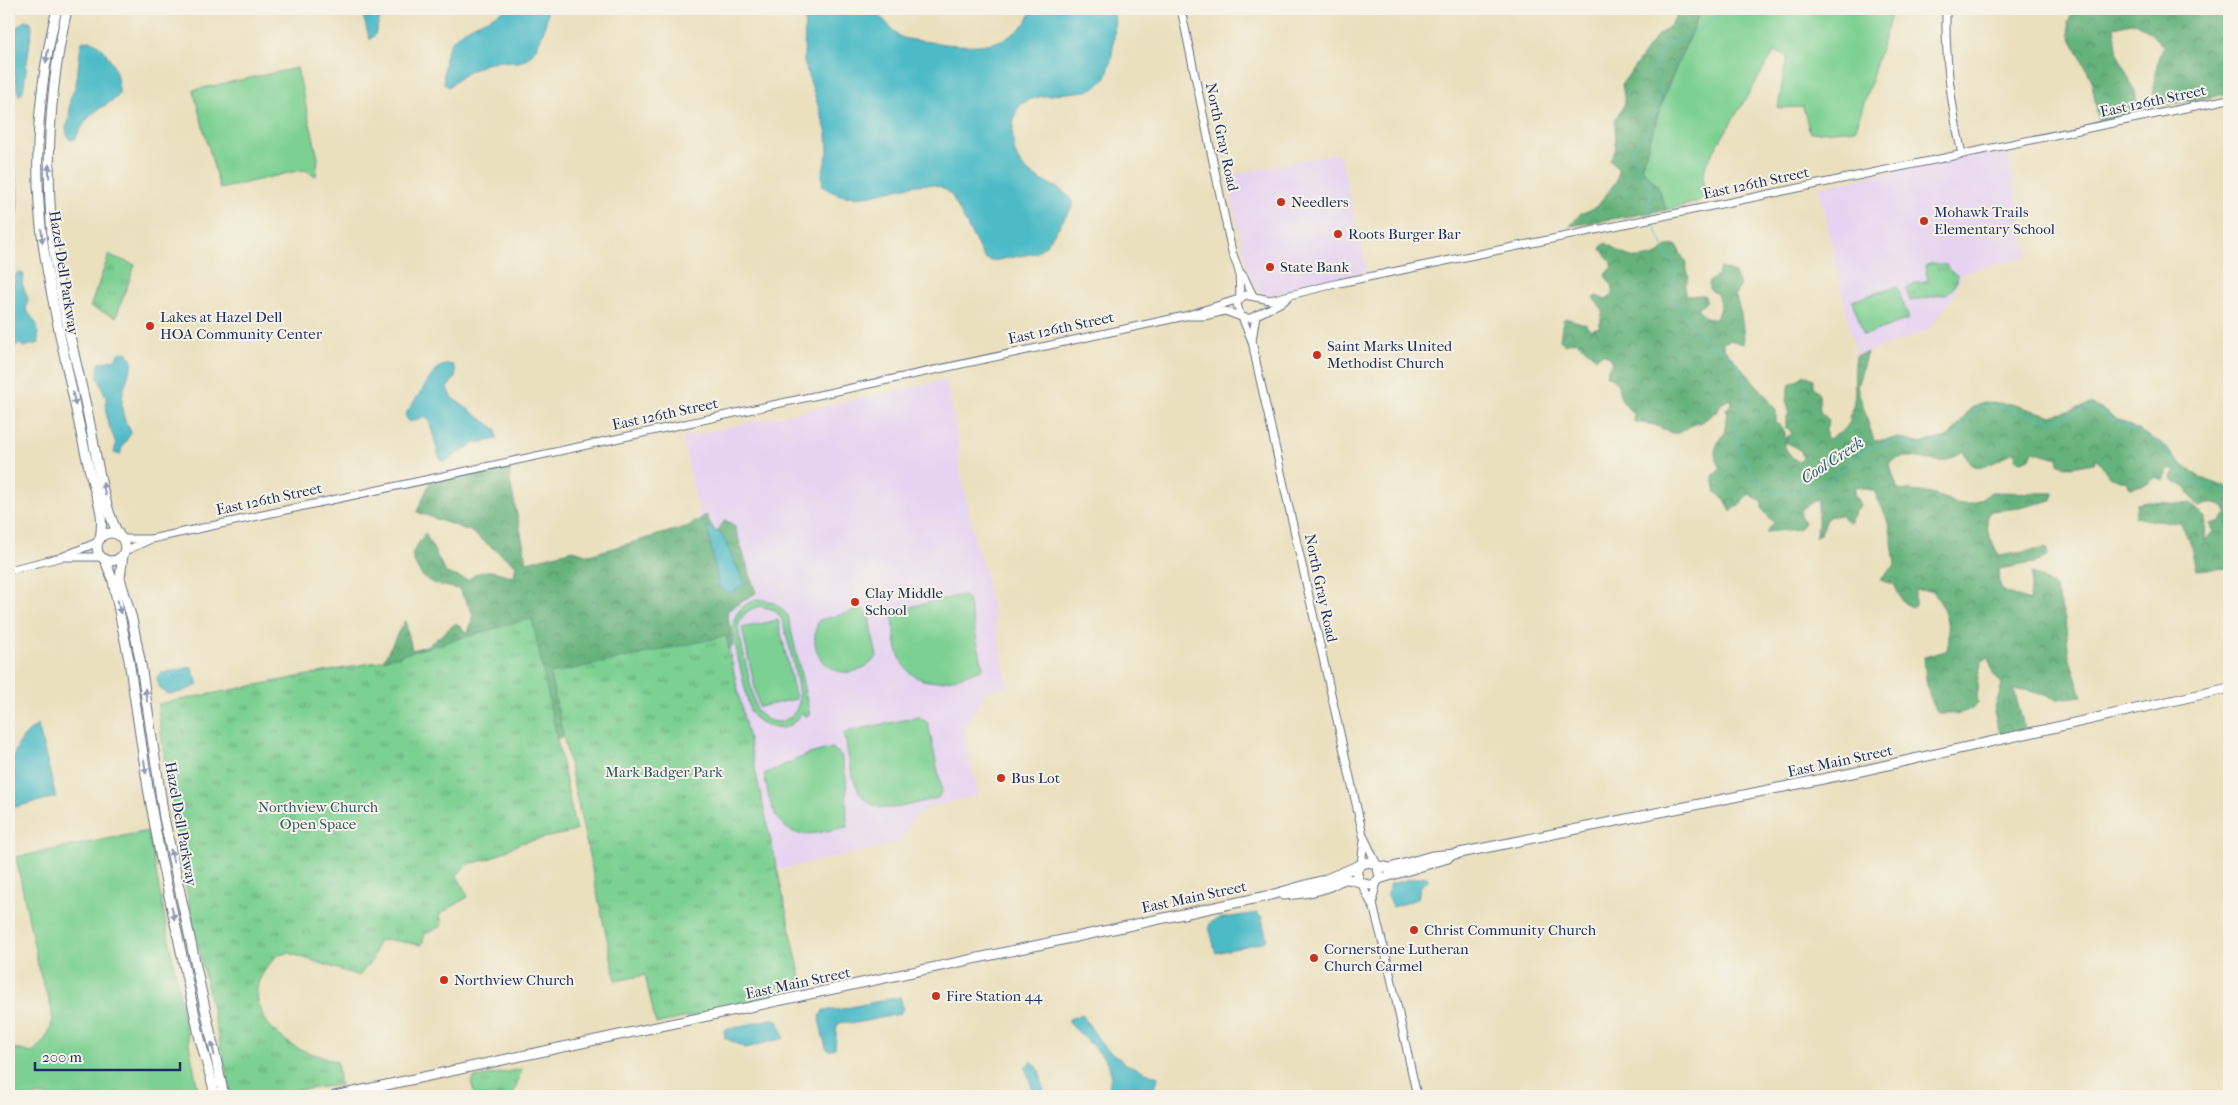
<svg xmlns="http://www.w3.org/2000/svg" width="2238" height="1105" font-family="'IM FELL French Canon',serif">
  <defs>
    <pattern id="forest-crowns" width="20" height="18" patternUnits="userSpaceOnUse" patternTransform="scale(1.25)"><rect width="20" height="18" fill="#65b27c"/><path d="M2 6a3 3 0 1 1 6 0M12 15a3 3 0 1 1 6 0" fill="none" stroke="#529169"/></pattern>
    <pattern id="park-tufts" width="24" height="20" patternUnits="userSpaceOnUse" patternTransform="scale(1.25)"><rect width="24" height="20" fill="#7cd092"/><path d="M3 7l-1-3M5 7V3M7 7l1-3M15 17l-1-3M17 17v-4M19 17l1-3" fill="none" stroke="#65a97a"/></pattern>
  </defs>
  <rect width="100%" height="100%" fill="#f7f3e8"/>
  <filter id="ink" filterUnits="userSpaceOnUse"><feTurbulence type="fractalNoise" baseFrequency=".02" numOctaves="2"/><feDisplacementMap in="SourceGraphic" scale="10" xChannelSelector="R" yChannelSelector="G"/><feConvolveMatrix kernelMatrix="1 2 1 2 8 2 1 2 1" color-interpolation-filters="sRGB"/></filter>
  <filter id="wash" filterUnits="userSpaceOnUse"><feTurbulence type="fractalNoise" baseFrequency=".0096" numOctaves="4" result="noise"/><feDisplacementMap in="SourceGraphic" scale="20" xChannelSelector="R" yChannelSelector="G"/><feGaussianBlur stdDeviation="1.12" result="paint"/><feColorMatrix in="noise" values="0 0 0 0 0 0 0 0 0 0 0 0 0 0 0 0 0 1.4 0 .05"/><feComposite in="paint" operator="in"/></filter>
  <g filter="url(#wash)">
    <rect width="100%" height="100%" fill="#eae0be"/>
    <g fill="#e5d3f1">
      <path d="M2007 148 2028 256 1962 273 1955 294 1928 331 1856 356 1819 187Z"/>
      <path d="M1338 153 1342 162 1367 271 1270 295H1262L1255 286 1248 271 1227 176Z"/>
      <path d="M946 380 959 444 960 469 976 543 984 568 1009 687 986 692 964 729 978 795 927 808 913 819 901 842 896 844 777 870 682 437Z"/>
    </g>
    <g fill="#7cd092" stroke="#4c8078" fill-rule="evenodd">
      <path d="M1701 9H1893L1856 129 1810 133 1803 107 1778 108 1787 55 1774 52 1706 164 1703 178 1705 200 1666 210 1657 185 1641 168 1665 93Z"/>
      <path d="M297 68 318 158 316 176 305 170 297 171 220 189 193 90Z"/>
      <path d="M1897 286 1909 319 1864 335 1852 301Z"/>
      <path d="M962 595 968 599 983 668C950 682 910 696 897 649 894 637 894 623 892 611Z"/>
      <path d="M757 600C772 599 779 605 788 616L810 715 804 716 803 712 791 725 783 728 766 726 754 717 750 711 732 631C733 615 741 604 757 600ZM760 606 775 610 782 619C786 632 801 692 799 702 797 712 789 721 778 722 768 722 761 716 756 709L738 629C739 616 748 609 760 606Z"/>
      <path d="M863 609 868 613 877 657C846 691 801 663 819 620Z"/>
      <path d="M778 620 796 699 759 707 742 628Z"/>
      <path d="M919 717 928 723 942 791 938 798C922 801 901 809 885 808 850 806 850 758 844 732Z"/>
      <path d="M832 748 841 755 846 777 847 827C834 829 821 833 808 834 774 836 769 798 764 774L809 754Z"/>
      <path d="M148 831 197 1085V1096H9V1047L32 1053C43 1045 54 1028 52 1014 51 1003 42 982 39 970 31 932 24 895 16 857Z"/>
    </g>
    <g fill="url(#forest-crowns)" stroke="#40706d">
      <path d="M1680 9H1701L1665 93 1641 168 1657 185 1666 210 1570 226 1580 214 1597 207 1617 180 1618 169 1610 160 1616 149 1615 119 1625 104 1622 84 1656 37 1671 25Z"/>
      <path d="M2074 9H2213L2229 18V94L2154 107C2153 86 2154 66 2164 47L2146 29 2135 22 2114 27 2118 55 2135 91 2139 112 2099 123 2091 78 2070 36 2068 23Z"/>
      <path d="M1606 243C1616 249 1625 257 1637 258 1643 259 1647 255 1654 257L1668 246 1676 245 1685 261 1689 278 1685 285V296L1704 295 1707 301 1698 308C1702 315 1705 320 1715 319 1721 309 1721 304 1717 294L1709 289V282L1718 275 1720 268 1735 273 1740 286 1735 294 1741 314 1744 337 1743 344 1730 340 1723 343V347L1763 392 1776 410V421L1785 432V448L1792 457 1799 462 1803 458 1801 451 1786 442 1787 437 1792 434 1789 429 1786 428V420L1789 412 1786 399 1790 384 1805 375 1813 379V386L1819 395 1820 412 1829 420 1826 428V436L1829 439C1841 431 1842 435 1851 420L1849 417C1859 400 1852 375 1856 356L1867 352 1857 387 1874 441 1898 438 1918 443 1949 437 1970 409 1983 402 2011 404 2052 416 2091 404 2161 443 2182 465 2201 478 2229 488V568L2196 570 2189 538 2180 523 2155 521 2135 517 2137 504 2148 502 2191 504 2206 518 2205 541 2213 531 2211 524 2220 522 2227 512 2225 507C2215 502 2210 501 2200 506 2190 499 2190 491 2183 486 2178 483 2176 484 2172 478L2175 471 2169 469 2164 481 2155 478 2147 484 2130 488 2127 482 2109 476 2096 458 2094 463 2071 467 2059 464 2058 458 2033 451 2030 458 2022 461 2015 459 2016 451C1997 459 1973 482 1964 451 1957 454 1950 460 1943 461 1925 462 1906 450 1889 463L1898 490C1907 491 1917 491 1926 493 1954 498 1963 516 1991 492L2053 493 2052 500 2020 508 1991 511 1987 516 1988 533 1999 556 2047 548 2048 556 2038 562 1999 569 2000 585 2004 592 2030 601 2032 573C2041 576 2046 582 2054 586L2065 618 2069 656 2082 696 2058 699 2026 690H2014L2025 730 2001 736 1994 712 2002 684 1993 674 1989 658 1983 660C1977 672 1976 690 1978 703 1966 715 1954 714 1939 714 1927 704 1925 672 1924 657L1946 651C1954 637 1944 603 1933 591L1915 590V606L1911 608 1902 601 1894 584 1880 580 1895 565 1891 534 1886 516 1874 491 1855 486 1854 493 1860 505 1849 523 1840 515 1828 517 1821 533 1815 537 1818 527V498L1802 509 1800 515 1804 523 1799 529 1766 532 1774 523 1762 509V502L1750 494 1731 512 1725 499 1716 493 1713 476 1721 468C1710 451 1716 446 1726 431 1724 422 1728 417 1726 409L1731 404V398L1721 404 1717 411 1702 422 1692 425 1678 433H1671L1655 425 1635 422 1633 421 1634 415C1631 411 1626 407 1623 402 1616 390 1623 383 1606 375L1608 368 1613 364 1611 358 1603 353 1596 358 1576 341 1564 344 1560 340 1563 320 1565 318 1585 324 1590 330 1599 327 1603 311 1593 298 1597 296 1605 300C1619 295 1612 284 1605 276L1606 272 1613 268 1611 262 1600 248Z"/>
      <path d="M510 467V482L527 562 573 550 589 555 689 526 706 515 716 533 725 520 734 525 756 593 727 611 733 646 571 735 557 738 549 706 383 661 405 620 412 650 429 645 456 623 468 634 473 614 459 589C433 584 419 583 412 554L425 533 446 573 468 580C485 565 495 572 514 577L516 565 470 531 417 512 430 482Z"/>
    </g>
    <g fill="url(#park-tufts)" stroke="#4c8078">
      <path d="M109 255 135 265 116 317 90 307Z"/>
      <path d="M1932 263 1947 265 1950 271 1957 275C1959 282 1952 291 1946 294L1910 301 1906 289 1913 284 1928 280 1925 266Z"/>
      <path d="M532 618 576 831 520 843 490 859 467 864 457 875 468 897 440 914 442 926 425 934 422 945 391 940 378 941 372 960 359 976 289 953 277 955C270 964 258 976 257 989 256 1015 274 1035 296 1047 308 1054 324 1056 337 1062L340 1085 298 1090 272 1096H234L230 1089C202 962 170 834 158 704L376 662Z"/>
      <path d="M726 636 804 992 656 1024 645 975 616 981 550 674Z"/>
      <path d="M522 1069 513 1096H475L471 1081 474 1078Z"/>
    </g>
    <g fill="#4ebbc7" stroke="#347592">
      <path d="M361 9H382L375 35 370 40Z"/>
      <path d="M506 9H547C548 23 538 54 524 60 514 65 506 60 497 61 480 64 461 75 449 87L444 84C441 27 466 33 506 9Z"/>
      <path d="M805 9H874L898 36 907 39C950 44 1011 60 1033 9H1114C1116 24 1113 68 1104 80 1100 85 1094 88 1087 91 1071 93 1037 94 1023 103 1015 108 1014 119 1013 127 1007 189 1067 176 1073 206L1047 244 1036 253 992 261 984 258 952 196C925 161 862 219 823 186L822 174 828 152 827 133 804 62Z"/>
      <path d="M27 20 31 22 32 28 23 91 19 96 9 44V32Z"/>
      <path d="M90 40C109 48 120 76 119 95 113 102 104 105 96 111 86 118 82 128 75 139L70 140 67 135 66 127 69 121 70 100 76 85 81 45 82 42Z"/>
      <path d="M10 163C18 170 20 211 15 221L9 215V164Z"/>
      <path d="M17 273H23L24 279 22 283 28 299 26 309 37 325 39 343 23 347 20 344 9 347V296Z"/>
      <path d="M123 352 128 353 133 363C126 382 118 398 124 418 126 424 130 428 131 433L122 447 120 455 114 453 116 444 107 420 106 398 98 377 99 363 115 359 118 354Z"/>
      <path d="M448 364 453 365C459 374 454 380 447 388L451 397 496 429 497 439 473 444 444 462 440 459 429 420 424 417 409 422 405 415 437 368Z"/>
      <path d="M707 526 722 535 745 584 731 593 719 588Z"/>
      <path d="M192 667 198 685C180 693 160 703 157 677L161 673Z"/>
      <path d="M38 725 56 797 11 808 9 803C9 774 9 742 38 725Z"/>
      <path d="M1424 876 1428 878V880L1420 887 1418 899 1393 907C1387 902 1387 891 1390 884Z"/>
      <path d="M1257 913 1262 918 1267 939 1263 942 1216 953 1209 927 1210 923 1218 919Z"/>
      <path d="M900 997 903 1008 900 1014 856 1023 842 1022 837 1025 835 1048 830 1051 826 1048 819 1020 823 1010H836Z"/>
      <path d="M1082 1014 1103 1046 1126 1064 1158 1077C1155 1102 1125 1096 1106 1096 1110 1087 1112 1075 1109 1066 1106 1057 1077 1031 1069 1023V1019Z"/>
      <path d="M771 1019 778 1020 784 1038 746 1048 725 1038 724 1030Z"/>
      <path d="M1031 1061C1044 1070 1039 1084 1046 1096H1035L1025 1067Z"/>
    </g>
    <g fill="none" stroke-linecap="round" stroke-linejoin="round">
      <g stroke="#4ebbc7" stroke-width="1">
        <path d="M1651 216 1648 205 1653 190 1634 164 1632 152 1634 146 1646 134 1661 92 1656 68 1659 53 1669 44 1698 30 1728 9"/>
        <path d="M1652 220 1665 251 1676 269V276L1671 283 1675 301 1697 331 1710 344 1724 351 1732 358 1744 375 1746 401 1738 415 1735 430 1741 451 1758 483 1775 492 1808 493 1847 467 1867 448 1897 442 1918 448 1953 441 1979 407 1993 405 2052 422 2086 409 2096 410 2164 446 2177 466 2189 480 2229 493"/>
      </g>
    </g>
  </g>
  <g filter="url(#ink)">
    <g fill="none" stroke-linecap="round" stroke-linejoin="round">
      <defs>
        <g id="minor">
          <path d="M1181 9 1232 252 1239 271 1240 299"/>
          <path d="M1946 9C1945 58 1951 106 1962 154"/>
          <path d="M1239 271 1244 277 1253 296"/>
          <path d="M1240 314 1237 304 1240 299 1245 295 1270 300 1339 283 2229 99"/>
          <path d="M1241 315 1252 341"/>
          <path d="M1256 315 1252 341 1257 366 1363 835 1377 865"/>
          <path d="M1188 316H1204L1225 311 1244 318H1251L1284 301 1289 296"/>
          <path d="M123 539H150"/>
          <path d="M125 551 151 539 1185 316 1239 299"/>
          <path d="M65 557H101"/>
          <path d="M9 570 62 557 98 542"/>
          <path d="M1361 864 1364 841"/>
          <path d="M1377 882 1373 897 1374 909 1388 964 1417 1096"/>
          <path d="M1361 883 1374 909"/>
        </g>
        <g id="major">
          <path d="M57 9C38 87 32 170 44 250 51 297 62 344 72 391 78 419 84 448 91 476 97 502 105 511 100 539"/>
          <path d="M67 9C51 80 46 150 51 222 55 284 75 354 88 415 96 450 102 506 119 535"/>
          <circle cx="111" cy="547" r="14"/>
          <path d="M123 555 120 578 132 619 141 665 164 818 224 1096"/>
          <path d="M105 560 113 581 129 660 148 788 160 854 200 1039 213 1086 214 1096"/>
          <path d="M1378 866 1390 868 1432 856 1455 854 1852 773 2229 688"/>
          <path d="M1379 879 1448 858"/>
          <path d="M1284 895C1299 894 1314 892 1328 887 1334 884 1340 880 1346 879 1359 878 1373 895 1380 876L1377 865 1369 862 1360 865 1356 872 1360 882"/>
          <path d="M335 1096 1267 896 1324 880 1360 865"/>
        </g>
      </defs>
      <use href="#minor" stroke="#636d80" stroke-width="9"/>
      <use href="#major" stroke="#636d80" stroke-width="11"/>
      <use href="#minor" stroke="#fff" stroke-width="7"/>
      <use href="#major" stroke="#fff" stroke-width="9"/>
    </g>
    <defs><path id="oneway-solid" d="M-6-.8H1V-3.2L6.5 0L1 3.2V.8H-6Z" transform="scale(1.25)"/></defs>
    <g fill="#8d97ae">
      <use href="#oneway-solid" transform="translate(47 56) rotate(99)"/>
      <use href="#oneway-solid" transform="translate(49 171) rotate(-91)"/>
      <use href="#oneway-solid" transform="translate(42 236) rotate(84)"/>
      <use href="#oneway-solid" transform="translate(74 399) rotate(78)"/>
      <use href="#oneway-solid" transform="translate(104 489) rotate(-102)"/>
      <use href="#oneway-solid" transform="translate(119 607) rotate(78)"/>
      <use href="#oneway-solid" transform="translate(146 695) rotate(-99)"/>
      <use href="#oneway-solid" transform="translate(145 767) rotate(82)"/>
      <use href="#oneway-solid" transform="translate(172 856) rotate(-102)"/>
      <use href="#oneway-solid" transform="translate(173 913) rotate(78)"/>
      <use href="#oneway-solid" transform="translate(213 1049) rotate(-102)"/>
    </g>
  </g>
  <g fill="#c8321e" stroke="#f7f3e8" stroke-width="2">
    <circle cx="1281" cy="202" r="5"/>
    <circle cx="1924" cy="221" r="5"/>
    <circle cx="1338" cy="234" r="5"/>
    <circle cx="1270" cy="267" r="5"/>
    <circle cx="150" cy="326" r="5"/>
    <circle cx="1317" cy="355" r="5"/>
    <circle cx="855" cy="602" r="5"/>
    <circle cx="1001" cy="778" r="5"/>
    <circle cx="1414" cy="930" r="5"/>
    <circle cx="1314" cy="958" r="5"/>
    <circle cx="444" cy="980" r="5"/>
    <circle cx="936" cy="996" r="5"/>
  </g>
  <g text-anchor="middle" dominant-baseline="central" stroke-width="4" stroke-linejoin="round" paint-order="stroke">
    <g font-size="15" fill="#1b2f5e" stroke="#f7f3e8">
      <text transform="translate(2153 101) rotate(-12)">East 126th Street</text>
      <text transform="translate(1222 137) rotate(78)">North Gray Road</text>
      <text transform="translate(1756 183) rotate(-12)">East 126th Street</text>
      <text transform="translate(64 273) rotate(81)">Hazel Dell Parkway</text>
      <text transform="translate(1061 328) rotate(-12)">East 126th Street</text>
      <text transform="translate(665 414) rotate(-12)">East 126th Street</text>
      <text transform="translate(269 499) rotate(-12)">East 126th Street</text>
      <text transform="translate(1321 588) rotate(78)">North Gray Road</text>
      <text transform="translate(1840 761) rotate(-12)">East Main Street</text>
      <text transform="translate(181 824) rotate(80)">Hazel Dell Parkway</text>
      <text transform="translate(1194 897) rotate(-12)">East Main Street</text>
      <text transform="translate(798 983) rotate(-12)">East Main Street</text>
    </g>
    <g font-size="15" fill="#1b2f5e" stroke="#f7f3e8" text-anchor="start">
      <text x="1291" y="202">Needlers</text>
      <text x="1934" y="212">Mohawk Trails<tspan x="1934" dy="17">Elementary School</tspan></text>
      <text x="1348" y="234">Roots Burger Bar</text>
      <text x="1280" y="267">State Bank</text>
      <text x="160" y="317">Lakes at Hazel Dell<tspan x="160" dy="17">HOA Community Center</tspan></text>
      <text x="1327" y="346">Saint Marks United<tspan x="1327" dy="17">Methodist Church</tspan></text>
      <text x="865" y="593">Clay Middle<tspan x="865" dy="17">School</tspan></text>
      <text x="1011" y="778">Bus Lot</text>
      <text x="1424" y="930">Christ Community Church</text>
      <text x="1324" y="949">Cornerstone Lutheran<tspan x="1324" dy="17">Church Carmel</tspan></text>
      <text x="454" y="980">Northview Church</text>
      <text x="946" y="996">Fire Station 44</text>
    </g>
    <g font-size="15" fill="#33576b" stroke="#f7f3e8">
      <text x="664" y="772">Mark Badger Park</text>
      <text x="318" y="807">Northview Church<tspan x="318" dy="17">Open Space</tspan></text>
    </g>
    <g font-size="16" font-style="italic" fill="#2a597e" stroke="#f7f3e8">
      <text transform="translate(1832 460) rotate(-33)">Cool Creek</text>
    </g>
  </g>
  <rect width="2238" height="1105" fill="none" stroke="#f7f3e8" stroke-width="30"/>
  <path d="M35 1062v8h145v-8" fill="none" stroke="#1b2f5e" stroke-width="2.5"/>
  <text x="42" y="1062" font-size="15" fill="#1b2f5e" stroke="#f7f3e8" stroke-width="4" paint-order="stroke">200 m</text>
</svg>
